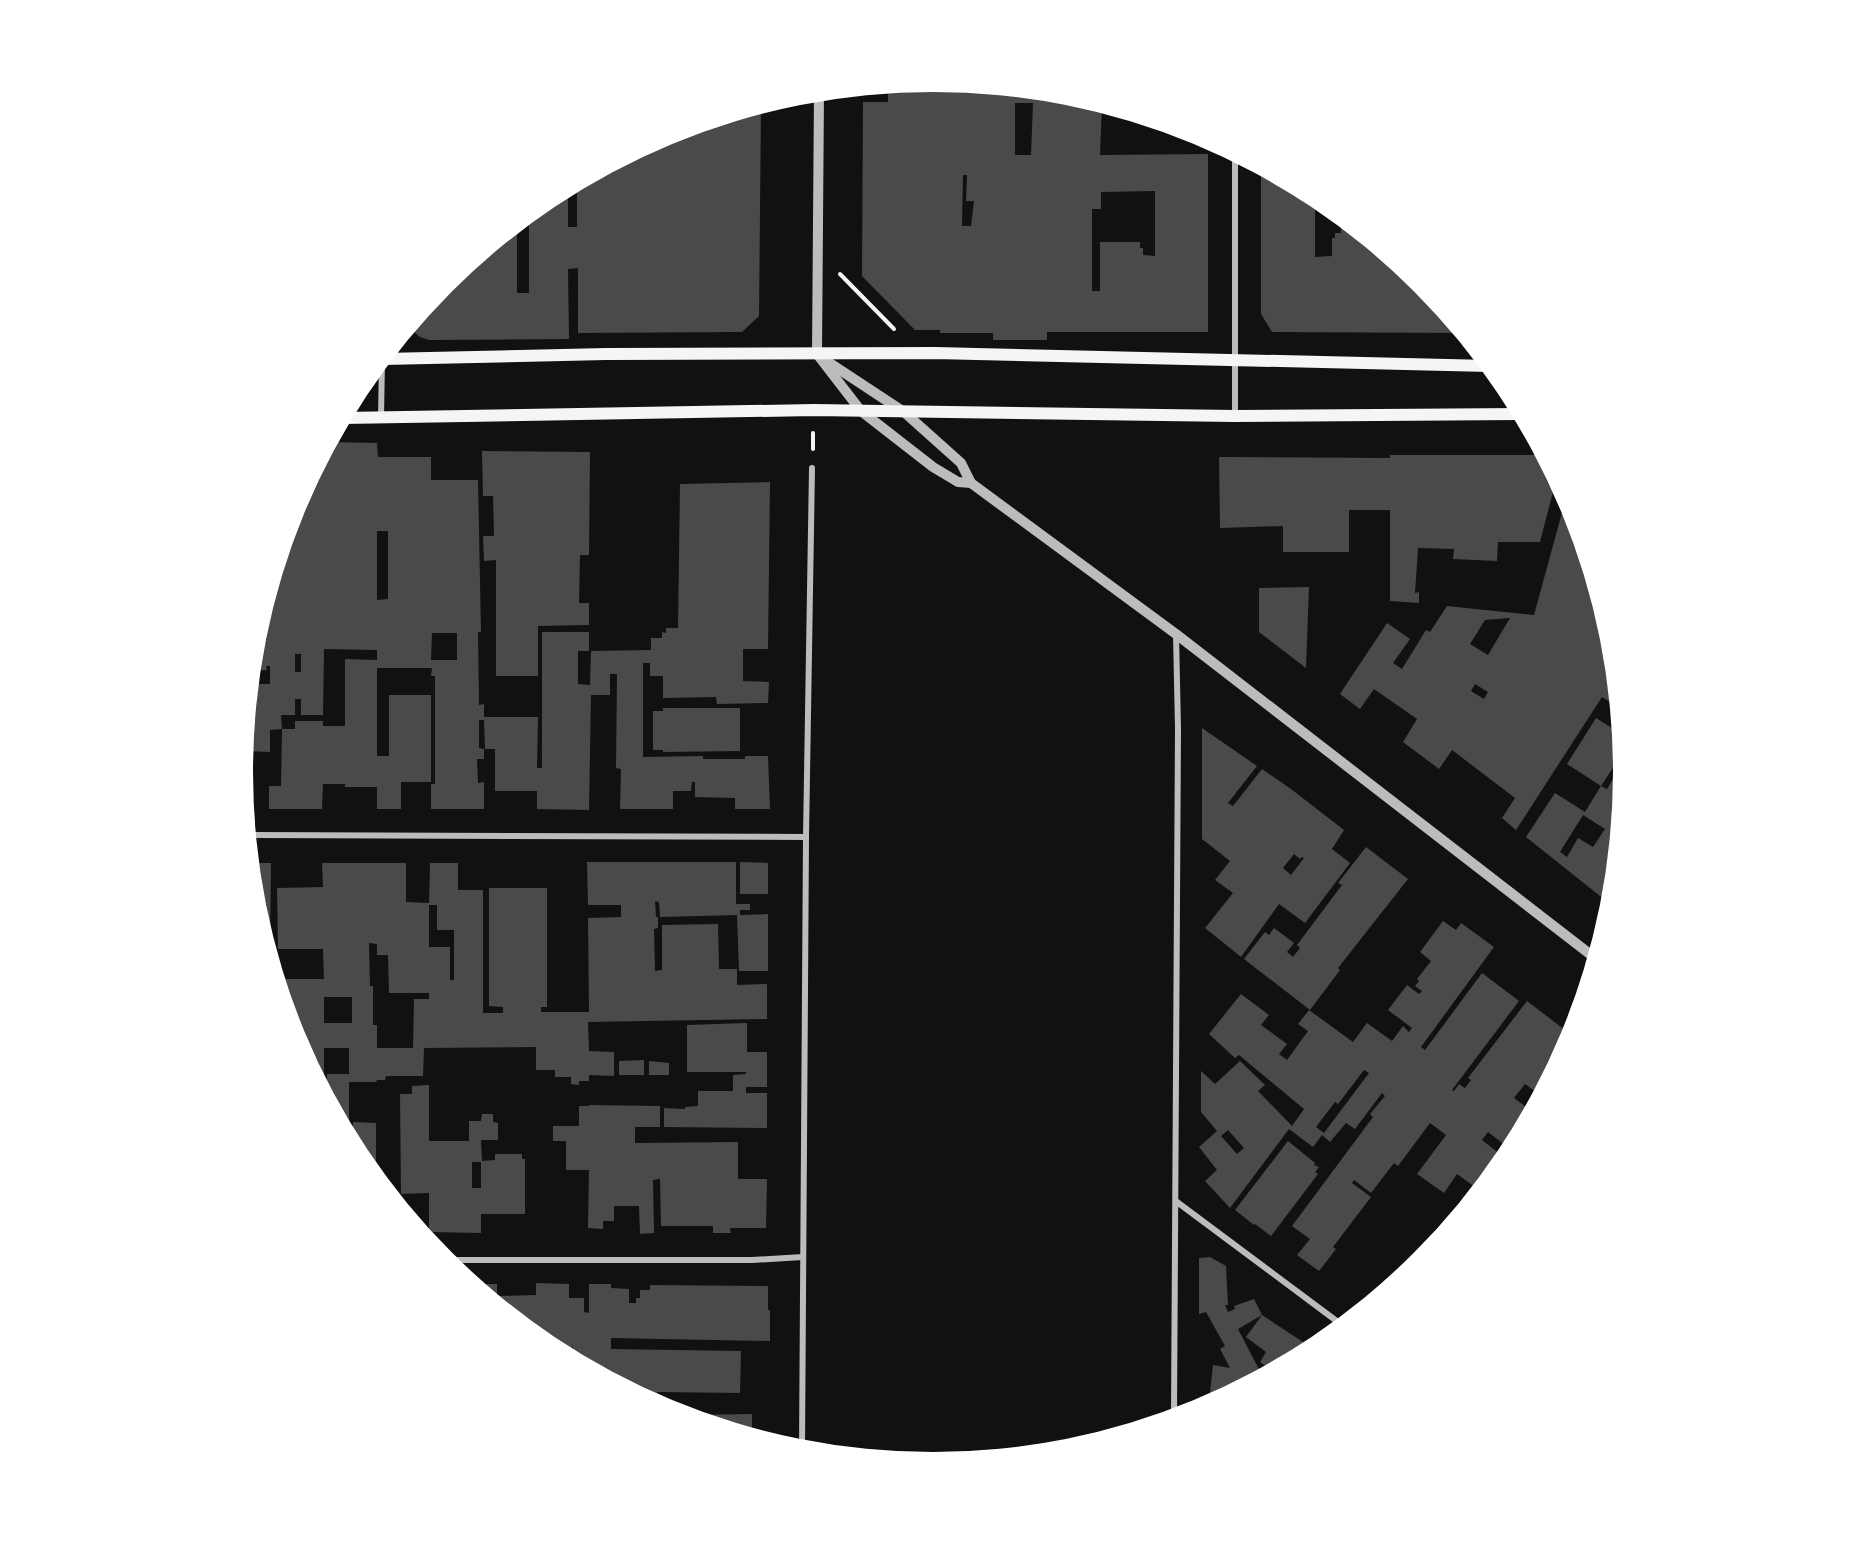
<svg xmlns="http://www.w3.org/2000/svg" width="1866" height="1543" font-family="Roboto,sans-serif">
  <rect width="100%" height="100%" fill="#111"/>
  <g fill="#4a4a4a" fill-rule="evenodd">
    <path d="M933 81 1068 94 1102 105 1100 155 1208 154V332H1047V340H993V333H940V330H915L862 276 863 102H888V85ZM1015 103H1033L1031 155H1015ZM963 175H967L966 201H974L971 226H962ZM1155 191V256L1143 255V248H1140V242H1100V291H1092V209H1101V192Z"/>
    <path d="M761 106 759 316 742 332 578 333V268L568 269 569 339 429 340 420 337 413 331 410 325 445 283 547 199H557V193L568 187V227H577V182L669 133ZM517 224H529V293H517Z"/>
    <path d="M1261 168 1315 197V257L1332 256V238H1335V233H1341V223H1348L1421 283 1462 333 1272 332 1261 314Z"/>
    <path d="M330 442 377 443 378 457H431V480H478L481 632H478L479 705 484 704V717H538L537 768H542V632H589V651H578V684L590 685 591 651 651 650V638H662V632L666 633V628H678L680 484 770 482 768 649H743V681L769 682 768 703 717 704 716 697 663 698V676H650V663H643V757L703 756V759H745V756H768L770 809H735V798L695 797V782H692L691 791H673V809H620L621 769 616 768 617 674H610V695H591L589 810 537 809V791H495V749H485L484 720H479V748L484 749V759H477L478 783 484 782V809H431V784H435V676H431L432 668H377V756H389V695H431V782H401V809H377V787H345V784H323L322 809H269V786H281L282 729H295V721H323V726H345V659L377 660V650L324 649 323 715H301V699H295V715H281L282 729 270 730V752L245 751 251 684H270V666H266L267 670 252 671 256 636 295 507ZM377 531H388V599L377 600ZM432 633H457V660H431ZM295 654H301V672H295Z"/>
    <path d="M482 451 590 452 589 555H580L579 603H589V625L538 626V676H496V560L484 561 483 536H494L493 496H483Z"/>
    <path d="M1390 455H1543L1556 480 1540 542H1498L1497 561 1453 559 1454 549 1418 548 1415 593 1419 592V603L1390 601V510H1349V552H1283V526L1220 528 1219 457 1390 458Z"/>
    <path d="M1566 498 1571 508 1610 637 1617 706 1602 697 1516 830 1502 818 1515 798 1452 750 1439 769 1403 742 1417 719 1374 689 1360 709 1340 694 1387 623 1410 639 1393 663 1402 669 1426 630 1430 632 1447 606 1534 615ZM1510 618 1488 655 1470 644 1485 620ZM1475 684 1488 692 1484 699 1471 691Z"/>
    <path d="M1309 587 1306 668 1259 632V588Z"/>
    <path d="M663 708H740V751L663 752V750H653V711H663Z"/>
    <path d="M1596 718 1620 733 1622 754 1601 786 1607 789 1623 763V772L1610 904 1526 837 1555 793 1585 812 1601 786 1567 764ZM1583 815 1605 829 1593 847 1578 838 1567 857 1560 852Z"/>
    <path d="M1202 728 1257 766 1228 803 1233 806 1262 769 1291 789 1344 830 1332 849 1350 863 1305 923 1279 904 1241 957 1205 928 1233 893 1215 880 1230 861 1202 839ZM1294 854 1300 859 1302 857 1304 858 1291 875 1283 868Z"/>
    <path d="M1366 847 1408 879 1338 968 1340 970 1310 1010 1244 959 1265 932 1269 935 1274 928 1294 943 1287 952 1293 957 1300 948 1297 945 1342 885 1338 883Z"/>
    <path d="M587 862H736V904H750V910H740V915L768 914V971H739L737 915 660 917 659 902 655 901 656 917H658V928L654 929 655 971 662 970V925L718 924 719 969H737V985L767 984V1019L588 1022 589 1051 614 1052V1076L589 1075V1081H579V1085L571 1084V1077H555V1070H536V1047L424 1048 423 1076H386L385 1080H377L376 1082H349V1137L327 1096V1074H349V1048H324V1089L295 1035 294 1024H291L278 979H324L323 949H278L277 888 323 887 322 863H406V902L429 903V947H450V980H454V930H437V905H429L430 863H458V890H483V1013H503V1007L489 1006V888H547V1007H541V1012H589L588 918 621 917V905H588ZM369 943 377 944V955H388L389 993H429V999H414L413 1048H377V1025H373V986H370ZM324 997H352V1023H324Z"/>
    <path d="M740 862 768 863V894H740Z"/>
    <path d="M252 863H271L270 941 266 940 256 906Z"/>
    <path d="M1443 921 1456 930 1461 923 1494 947 1421 1047 1425 1050 1482 973 1519 1001 1452 1090 1454 1091 1459 1084 1465 1088 1471 1080 1468 1078 1527 1001 1565 1030 1578 1014 1571 1036 1510 1149 1488 1132 1482 1140 1505 1158 1479 1190 1457 1174 1444 1193 1417 1174 1446 1135 1430 1123 1398 1166 1394 1163 1371 1193 1354 1180 1352 1183 1371 1197 1333 1247 1336 1249 1319 1271 1297 1255 1310 1239 1292 1226 1373 1117 1370 1114 1385 1096 1382 1093 1355 1129 1346 1123 1330 1142 1322 1135 1313 1147 1289 1129 1230 1208 1205 1181 1217 1170 1199 1147 1217 1131 1201 1112V1071L1215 1084 1240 1061 1265 1085 1258 1091 1292 1126 1304 1109 1239 1055 1235 1058 1209 1034 1241 994 1269 1015 1261 1025 1287 1044 1279 1054 1287 1060 1308 1031 1298 1024 1309 1010 1353 1042 1367 1023 1392 1041 1403 1026 1409 1032 1412 1028 1388 1010 1407 985 1419 994 1422 991 1415 986 1419 981 1417 979 1431 961 1420 952ZM1364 1070 1369 1073 1324 1133 1316 1127 1335 1102 1338 1104ZM1525 1084 1536 1092 1526 1107 1514 1098ZM1228 1130 1244 1148 1237 1154 1221 1136Z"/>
    <path d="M747 1023V1052H767V1087H746V1093H767V1128L664 1127V1108L685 1109V1107L698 1106V1091H733V1075L746 1074V1072H687V1025Z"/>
    <path d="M644 1060V1075H619V1061Z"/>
    <path d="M649 1061 669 1063V1075H649Z"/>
    <path d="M429 1085V1141H469V1121H481L482 1114H493V1122L498 1123V1140H481L482 1161 495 1160V1154H522V1159H525V1214H481V1233L429 1232V1193L401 1194 400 1094H412V1086ZM472 1162H481V1188H472Z"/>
    <path d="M589 1105 660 1106V1127H635V1143L738 1142V1179H767L766 1228H730L731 1233H713V1226H661L660 1179 653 1180 654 1233 640 1234 639 1206H614V1221H603V1229L588 1228 589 1170H566V1141H553V1126H579V1106H589Z"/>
    <path d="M353 1122 376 1123V1176L359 1155 353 1144Z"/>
    <path d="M1288 1141 1315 1163 1314 1165 1319 1167 1315 1172 1318 1174 1271 1236 1255 1224 1254 1225 1235 1210Z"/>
    <path d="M1210 1257 1226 1266 1228 1305H1225L1228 1312 1235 1309 1234 1306 1254 1299 1262 1315 1238 1329 1262 1375 1199 1408V1401L1209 1402 1213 1365 1230 1368 1220 1349 1225 1346 1206 1312 1199 1314V1258Z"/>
    <path d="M536 1283 569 1284V1298H584V1312L589 1313V1284H611V1288L629 1289V1303H636V1298H640V1290H650V1285L768 1286V1310H770V1341L611 1338V1349L741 1351 740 1393 657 1392V1403L573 1358V1343L571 1357 549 1345 482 1290V1284H497V1296L536 1295Z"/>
    <path d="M1262 1315 1312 1348 1271 1370 1260 1362 1266 1352 1246 1337Z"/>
    <path d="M752 1414V1435L689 1416V1415Z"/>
  </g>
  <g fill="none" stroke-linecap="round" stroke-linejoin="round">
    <g stroke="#f5f5f5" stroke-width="4">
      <path d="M840 274 894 329"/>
      <path d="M813 449V433"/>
    </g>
    <g stroke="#bcbcbc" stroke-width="6">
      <path d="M1235 154V416"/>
      <path d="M381 417 382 360"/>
      <path d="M249 835 806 837"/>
      <path d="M1177 1202 1342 1325"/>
      <path d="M445 1260H752L803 1257"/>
      <path d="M1174 1416 1178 729 1176 634"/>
      <path d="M802 1449 806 837 812 468"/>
    </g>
    <g stroke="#bcbcbc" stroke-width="10">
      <path d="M817 354 861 411 933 467 958 482 971 483 1176 634 1595 958"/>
      <path d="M817 354 819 92"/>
      <path d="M825 360 904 412 961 463 971 483"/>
    </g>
    <g stroke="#f5f5f5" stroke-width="12">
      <path d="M383 359 606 354 935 353 1489 366"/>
      <path d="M343 418 814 410 1235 416 1521 414"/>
    </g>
  </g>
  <path d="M0 0H1866V1543H0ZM253 772a680 680 0 1 1 1360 0a680 680 0 1 1-1360 0Z" fill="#fff" fill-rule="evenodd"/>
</svg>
